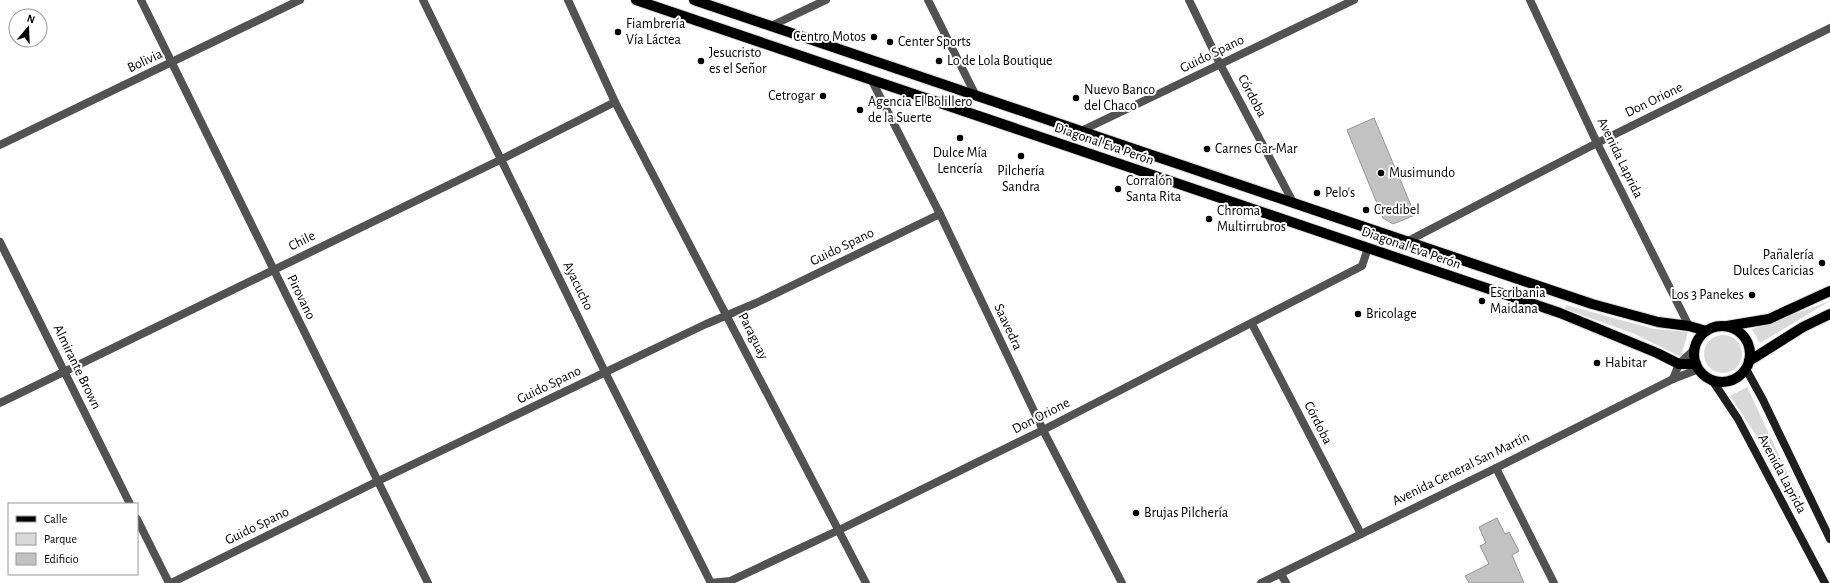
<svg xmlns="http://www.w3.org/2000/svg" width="1830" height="583" font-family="'Alegreya Sans',sans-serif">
  <rect width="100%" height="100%" fill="#fff"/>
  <g fill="#d9d9d9">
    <path d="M1830 301 1760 343 1752 329Z"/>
    <path d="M1566 305 1654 329 1688 332 1681 357 1635 334 1565 309Z"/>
    <circle cx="1723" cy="354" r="19"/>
    <path d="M1747 387 1802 504 1730 396Z"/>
  </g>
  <g fill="#c2c2c2" stroke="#969696">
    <path d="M1374 118 1415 215 1393 224 1383 218 1347 130Z"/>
    <path d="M1497 518 1505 534 1509 532 1519 551 1512 555 1524 583H1469L1465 576 1489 564 1480 546 1486 543 1479 527Z"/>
  </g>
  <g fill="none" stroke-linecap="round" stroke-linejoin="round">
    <defs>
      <g id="primary">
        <path d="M636 0 1560 313 1657 353 1679 364H1696"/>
        <path d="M694 0 1592 304 1658 322 1689 326 1706 331"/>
        <path d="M1727 326 1769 319 1830 291"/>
        <circle cx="1722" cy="354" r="28"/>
        <path d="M1749 361 1803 327 1830 314"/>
      </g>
    </defs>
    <use href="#primary" stroke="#dbdbdb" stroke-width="12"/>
    <g stroke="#525252" stroke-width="8">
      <path d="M141 0 428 583"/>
      <path d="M423 0 605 372 711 583"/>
      <path d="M568 0 615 102 866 583"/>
      <path d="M928 0 976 96"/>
      <path d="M1189 0 1220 64 1294 204"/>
      <path d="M1530 0 1597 143 1689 326"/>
      <path d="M771 26 826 0"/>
      <path d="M872 81 940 214 1043 430 1122 583"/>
      <path d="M1081 131 1354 0"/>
      <path d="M0 145 300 0"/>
      <path d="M0 242 130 504"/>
      <path d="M1406 242 1597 143 1830 28"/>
      <path d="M1252 324 1361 534"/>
      <path d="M0 403 502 159 615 102"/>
      <path d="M1496 468 1554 583"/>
      <path d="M137 519 169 583"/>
      <path d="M1281 574 1286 583"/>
      <path d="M171 583 378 481 706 324 756 303 940 214"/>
      <path d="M710 583 730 581 839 530 1043 430 1362 266 1368 248"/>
    </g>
    <g stroke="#525252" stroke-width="8">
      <path d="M1673 379 1679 364 1695 349"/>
      <path d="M1261 583 1496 468 1673 379 1699 369"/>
    </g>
    <g stroke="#1f1f1f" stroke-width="8">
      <path d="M1746 369 1763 400 1830 539"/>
      <path d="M1712 380 1738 419 1825 583"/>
    </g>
    <use href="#primary" stroke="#000" stroke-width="10"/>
  </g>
  <g fill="#000" stroke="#fff" stroke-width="1.5">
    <circle cx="618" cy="32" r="4"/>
    <circle cx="874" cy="37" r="4"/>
    <circle cx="890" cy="42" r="4"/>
    <circle cx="701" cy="61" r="4"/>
    <circle cx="939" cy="61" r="4"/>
    <circle cx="823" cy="96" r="4"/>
    <circle cx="1076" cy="98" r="4"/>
    <circle cx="860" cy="110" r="4"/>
    <circle cx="960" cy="138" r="4"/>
    <circle cx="1207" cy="149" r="4"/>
    <circle cx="1021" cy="156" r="4"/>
    <circle cx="1381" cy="173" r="4"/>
    <circle cx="1118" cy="189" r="4"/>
    <circle cx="1317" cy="193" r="4"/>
    <circle cx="1366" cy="210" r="4"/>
    <circle cx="1209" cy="219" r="4"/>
    <circle cx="1822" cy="263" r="4"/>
    <circle cx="1752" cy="295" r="4"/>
    <circle cx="1482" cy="301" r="4"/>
    <circle cx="1358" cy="314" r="4"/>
    <circle cx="1597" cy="363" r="4"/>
    <circle cx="1136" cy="513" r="4"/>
  </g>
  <g text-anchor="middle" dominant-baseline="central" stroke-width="4" stroke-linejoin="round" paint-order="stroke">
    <g font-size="14" fill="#000" stroke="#fff" text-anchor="start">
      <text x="626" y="24">Fiambrería<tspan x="626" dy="16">Vía Láctea</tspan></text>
      <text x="866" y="37" text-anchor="end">Centro Motos</text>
      <text x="898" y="42">Center Sports</text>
      <text x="709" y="53">Jesucristo<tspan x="709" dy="16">es el Señor</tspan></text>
      <text x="947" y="61">Lo de Lola Boutique</text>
      <text x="1084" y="90">Nuevo Banco<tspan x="1084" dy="16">del Chaco</tspan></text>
      <text x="815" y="96" text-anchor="end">Cetrogar</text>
      <text x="868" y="102">Agencia El Bolillero<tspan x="868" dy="16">de la Suerte</tspan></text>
      <text x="1215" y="149">Carnes Car-Mar</text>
      <text x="960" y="153" text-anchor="middle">Dulce Mía<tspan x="960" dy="16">Lencería</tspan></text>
      <text x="1021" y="171" text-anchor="middle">Pilchería<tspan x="1021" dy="16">Sandra</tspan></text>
      <text x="1389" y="173">Musimundo</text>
      <text x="1126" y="181">Corralón<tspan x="1126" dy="16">Santa Rita</tspan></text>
      <text x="1325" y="193">Pelo's</text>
      <text x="1374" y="210">Credibel</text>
      <text x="1217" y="211">Chroma<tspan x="1217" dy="16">Multirrubros</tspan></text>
      <text x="1814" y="255" text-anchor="end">Pañalería<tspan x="1814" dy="16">Dulces Caricias</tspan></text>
      <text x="1490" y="293">Escribania<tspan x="1490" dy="16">Maidana</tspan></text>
      <text x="1744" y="295" text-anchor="end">Los 3 Panekes</text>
      <text x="1366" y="314">Bricolage</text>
      <text x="1605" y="363">Habitar</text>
      <text x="1144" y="513">Brujas Pilchería</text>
    </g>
    <g font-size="14" fill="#000" stroke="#fff">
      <text transform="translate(1212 54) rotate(-26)">Guido Spano</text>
      <text transform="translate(145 61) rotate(-25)">Bolivia</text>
      <text transform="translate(1252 96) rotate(62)">Córdoba</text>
      <text transform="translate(1654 100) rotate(-26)">Don Orione</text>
      <text transform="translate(1104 144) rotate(19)">Diagonal Eva Perón</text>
      <text transform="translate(1620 158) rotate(64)">Avenida Laprida</text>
      <text transform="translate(302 241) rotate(-26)">Chile</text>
      <text transform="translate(842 247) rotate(-26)">Guido Spano</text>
      <text transform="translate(1411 248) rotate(19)">Diagonal Eva Perón</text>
      <text transform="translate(578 286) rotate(64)">Ayacucho</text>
      <text transform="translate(301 297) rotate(64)">Pirovano</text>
      <text transform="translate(1008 327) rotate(65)">Saavedra</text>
      <text transform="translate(753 336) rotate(63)">Paraguay</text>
      <text transform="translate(77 367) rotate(64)">Almirante Brown</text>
      <text transform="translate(549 385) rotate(-26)">Guido Spano</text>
      <text transform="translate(1041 416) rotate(-27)">Don Orione</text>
      <text transform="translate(1318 423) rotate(63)">Córdoba</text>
      <text transform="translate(1461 469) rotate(-26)">Avenida General San Martín</text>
      <text transform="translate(1782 474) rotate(62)">Avenida Laprida</text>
      <text transform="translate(257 526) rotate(-26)">Guido Spano</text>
    </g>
  </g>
  <rect x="8" y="503" width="130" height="72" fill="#ffffff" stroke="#999999"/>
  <rect x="16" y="516" width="20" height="6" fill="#000000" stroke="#999999"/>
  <text x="44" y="523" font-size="12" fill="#000000">Calle</text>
  <rect x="16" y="533" width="20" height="12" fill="#d9d9d9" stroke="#999999"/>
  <text x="44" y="543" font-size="12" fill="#000000">Parque</text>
  <rect x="16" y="553" width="20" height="12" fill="#c2c2c2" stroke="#999999"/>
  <text x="44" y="563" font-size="12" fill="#000000">Edificio</text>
  <g transform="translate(28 28) rotate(19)"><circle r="19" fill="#ffffff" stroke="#999999"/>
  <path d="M0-3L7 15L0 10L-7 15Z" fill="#000000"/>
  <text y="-6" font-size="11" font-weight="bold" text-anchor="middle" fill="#000000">N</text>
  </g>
</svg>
